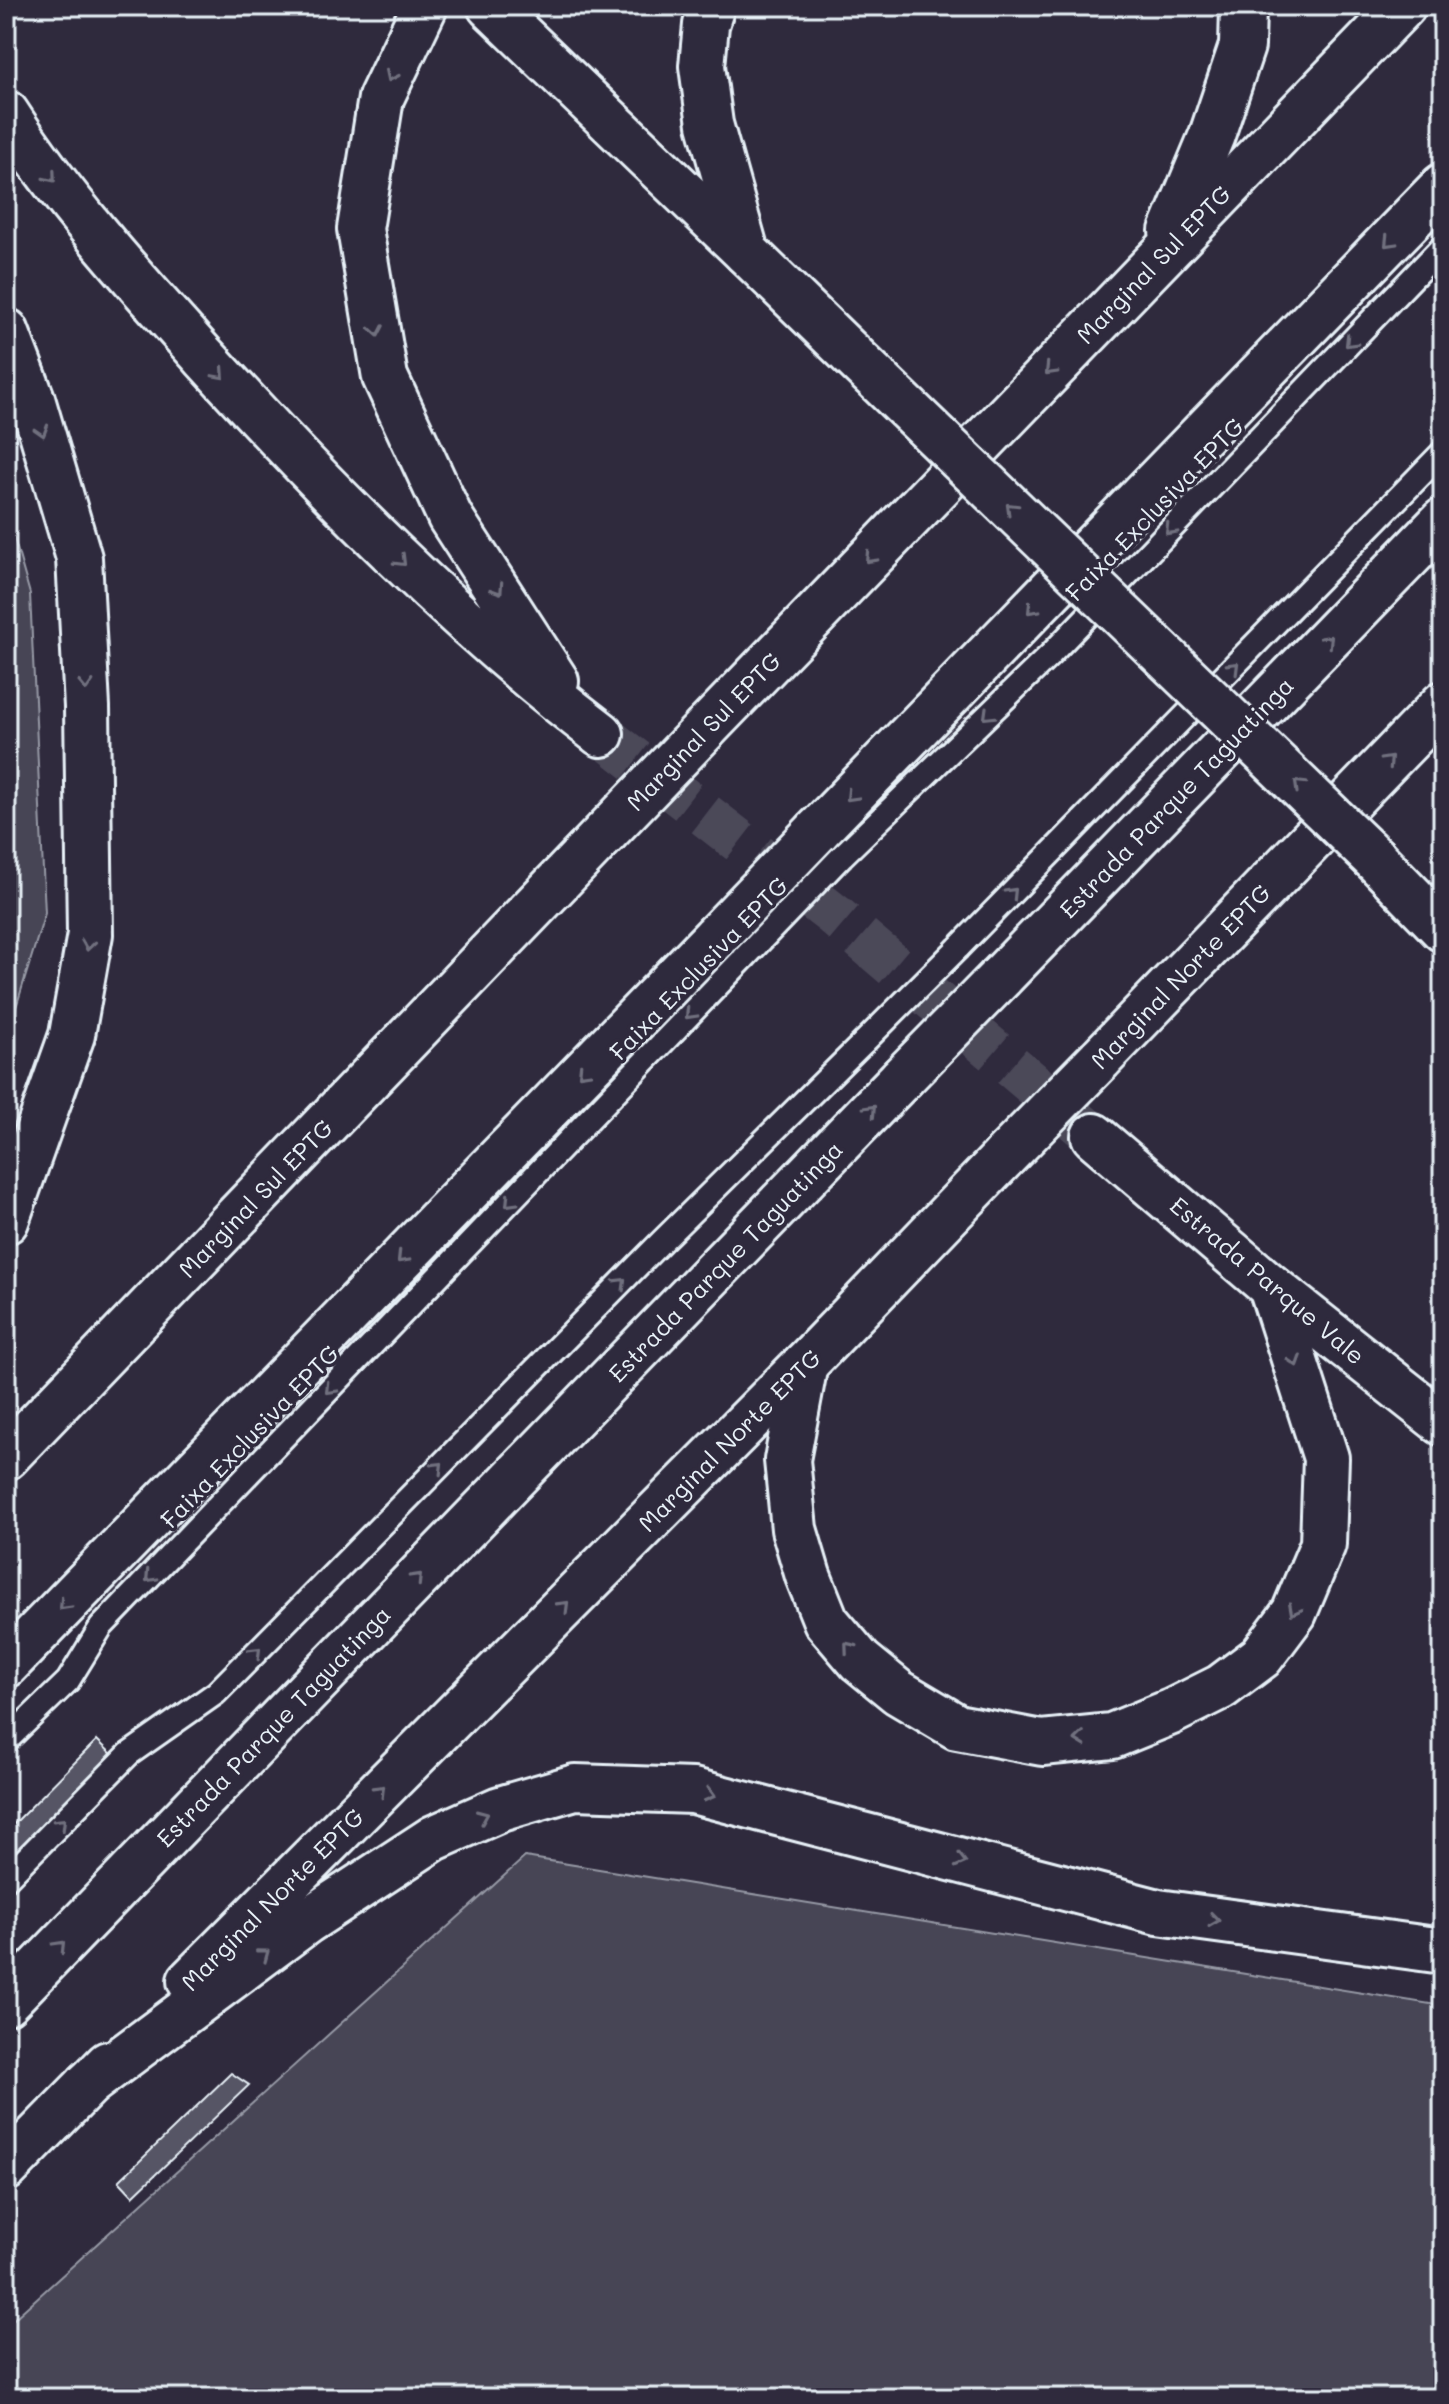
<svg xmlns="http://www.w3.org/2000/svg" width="1449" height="2404" font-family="Mali,sans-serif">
  <rect width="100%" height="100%" fill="#2f2a3d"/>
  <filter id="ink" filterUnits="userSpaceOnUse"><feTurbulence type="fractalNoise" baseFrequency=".0125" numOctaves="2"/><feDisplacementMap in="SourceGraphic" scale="16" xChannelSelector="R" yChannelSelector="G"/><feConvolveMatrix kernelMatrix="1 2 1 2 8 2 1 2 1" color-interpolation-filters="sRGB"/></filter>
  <g filter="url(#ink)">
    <g fill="#464455" stroke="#979aa6" stroke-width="2">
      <path d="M6 510 30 594 45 913 6 1040Z"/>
      <path d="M525 1857 1443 2006V2398H6V2326Z"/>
    </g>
    <g fill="#575565" stroke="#e8f1f8" stroke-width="2">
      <path d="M97 1740 115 1757 6 1872V1832Z"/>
      <path d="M231 2073 249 2085 133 2196 119 2181Z"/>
    </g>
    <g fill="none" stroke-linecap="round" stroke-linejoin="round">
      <path stroke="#4b4859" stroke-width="44" stroke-dasharray="44 22" stroke-linecap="butt" d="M601 734 834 915 1094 1136"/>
      <defs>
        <g id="service">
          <path d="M842 856 1050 655 1443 246"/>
          <path d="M958 948 1443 452"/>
          <path d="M6 1741 68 1681 101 1627 744 958"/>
          <path d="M6 1879 129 1754 216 1693 662 1241 865 1041"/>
        </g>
        <path id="secondary" d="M490 6 746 252"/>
        <g id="primary">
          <path d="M425 6 381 98 360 229 385 377 450 517 556 681"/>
          <path d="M712 6 706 25 702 66 710 124 746 252 852 355"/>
          <path d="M6 113C63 201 135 280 205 358 327 492 456 623 601 734"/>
          <path d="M1172 231 1212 135 1242 46 1243 6"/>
          <path d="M6 331 32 399 79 558 87 707 90 934 72 1035 6 1221"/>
          <path d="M706 728 1403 6"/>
          <path d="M1375 859 1443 929"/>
          <path d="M1100 1059 1443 704"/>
          <path d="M1094 1136 1271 1287 1443 1423"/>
          <path d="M805 1364 787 1460 794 1529 808 1576 826 1621 860 1661 898 1692 957 1727 1042 1743 1112 1736 1171 1712 1221 1687 1261 1657 1294 1613 1323 1544 1326 1458 1271 1287"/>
          <path d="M6 1457 606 832"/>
          <path d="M190 1981 805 1364 1005 1156"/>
          <path d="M88 2084 307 1921 434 1838 500 1809 575 1787 693 1791 1158 1912 1443 1951"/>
          <path d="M6 2168 108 2064"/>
        </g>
        <g id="motorway">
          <path d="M817 831 1443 186"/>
          <path d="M1001 977 1443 521"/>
          <path d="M6 1665 716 936"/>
          <path d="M6 2002 902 1078"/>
        </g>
      </defs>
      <use href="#service" stroke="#e8f1f8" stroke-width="28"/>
      <use href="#secondary" stroke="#e8f1f8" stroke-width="50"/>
      <use href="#primary" stroke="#e8f1f8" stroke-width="50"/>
      <use href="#motorway" stroke="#e8f1f8" stroke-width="50"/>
      <use href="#service" stroke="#2f2a3d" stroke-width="22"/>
      <use href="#secondary" stroke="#2f2a3d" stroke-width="44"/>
      <use href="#primary" stroke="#2f2a3d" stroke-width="44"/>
      <use href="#motorway" stroke="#2f2a3d" stroke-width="44"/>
      <defs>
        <g id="service-bridge">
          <path d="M744 958 842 856"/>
          <path d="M865 1041 958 948"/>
        </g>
        <g id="primary-bridge">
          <path d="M852 355 1375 859"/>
          <path d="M606 832 706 728"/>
          <path d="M1005 1156 1100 1059"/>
        </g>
        <g id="motorway-bridge">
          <path d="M716 936 817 831"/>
          <path d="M902 1078 1001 977"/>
        </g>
      </defs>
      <use href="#service-bridge" stroke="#e8f1f8" stroke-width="28" stroke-linecap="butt"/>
      <use href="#primary-bridge" stroke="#e8f1f8" stroke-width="50" stroke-linecap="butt"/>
      <use href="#motorway-bridge" stroke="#e8f1f8" stroke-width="50" stroke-linecap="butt"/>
      <use href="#service-bridge" stroke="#2f2a3d" stroke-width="22"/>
      <use href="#primary-bridge" stroke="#2f2a3d" stroke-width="44"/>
      <use href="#motorway-bridge" stroke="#2f2a3d" stroke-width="44"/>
    </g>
    <defs><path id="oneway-chevron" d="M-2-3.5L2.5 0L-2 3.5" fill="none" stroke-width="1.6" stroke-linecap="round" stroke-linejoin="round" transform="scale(2)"/></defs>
    <g stroke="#70707e">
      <use href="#oneway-chevron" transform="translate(391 76) rotate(116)"/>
      <use href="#oneway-chevron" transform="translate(51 177) rotate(50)"/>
      <use href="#oneway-chevron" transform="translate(1389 242) rotate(134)"/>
      <use href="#oneway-chevron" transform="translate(377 331) rotate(80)"/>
      <use href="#oneway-chevron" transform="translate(1350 342) rotate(134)"/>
      <use href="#oneway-chevron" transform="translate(1050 370) rotate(134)"/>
      <use href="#oneway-chevron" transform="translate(220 374) rotate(48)"/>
      <use href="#oneway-chevron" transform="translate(42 431) rotate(73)"/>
      <use href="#oneway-chevron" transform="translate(1011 508) rotate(-136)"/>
      <use href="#oneway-chevron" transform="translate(1170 530) rotate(134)"/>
      <use href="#oneway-chevron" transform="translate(870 558) rotate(134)"/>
      <use href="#oneway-chevron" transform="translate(401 561) rotate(45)"/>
      <use href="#oneway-chevron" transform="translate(498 589) rotate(57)"/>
      <use href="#oneway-chevron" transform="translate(1032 609) rotate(134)"/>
      <use href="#oneway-chevron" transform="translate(1328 640) rotate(-46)"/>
      <use href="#oneway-chevron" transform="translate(1234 667) rotate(-45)"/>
      <use href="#oneway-chevron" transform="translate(86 685) rotate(87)"/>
      <use href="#oneway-chevron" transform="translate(988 715) rotate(136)"/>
      <use href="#oneway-chevron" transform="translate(1388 761) rotate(-46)"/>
      <use href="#oneway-chevron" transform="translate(1299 785) rotate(-136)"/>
      <use href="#oneway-chevron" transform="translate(851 796) rotate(134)"/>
      <use href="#oneway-chevron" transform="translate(1012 893) rotate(-46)"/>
      <use href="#oneway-chevron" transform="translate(88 945) rotate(99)"/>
      <use href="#oneway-chevron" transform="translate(690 1014) rotate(134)"/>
      <use href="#oneway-chevron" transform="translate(583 1072) rotate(134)"/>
      <use href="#oneway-chevron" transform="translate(871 1110) rotate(-46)"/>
      <use href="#oneway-chevron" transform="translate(510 1202) rotate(134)"/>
      <use href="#oneway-chevron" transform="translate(402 1258) rotate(134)"/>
      <use href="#oneway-chevron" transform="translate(621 1283) rotate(-45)"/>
      <use href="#oneway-chevron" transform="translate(1295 1361) rotate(72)"/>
      <use href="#oneway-chevron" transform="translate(330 1389) rotate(134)"/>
      <use href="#oneway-chevron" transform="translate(438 1467) rotate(-45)"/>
      <use href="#oneway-chevron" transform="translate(150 1577) rotate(134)"/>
      <use href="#oneway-chevron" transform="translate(417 1578) rotate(-46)"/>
      <use href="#oneway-chevron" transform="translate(64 1605) rotate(134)"/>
      <use href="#oneway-chevron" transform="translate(564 1606) rotate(-45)"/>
      <use href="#oneway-chevron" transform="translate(1294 1610) rotate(118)"/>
      <use href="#oneway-chevron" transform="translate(849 1647) rotate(-130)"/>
      <use href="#oneway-chevron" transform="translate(256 1652) rotate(-45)"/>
      <use href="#oneway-chevron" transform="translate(1080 1739) rotate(174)"/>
      <use href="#oneway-chevron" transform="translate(380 1790) rotate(-45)"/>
      <use href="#oneway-chevron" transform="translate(710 1795) rotate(15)"/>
      <use href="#oneway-chevron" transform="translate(483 1816) rotate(-23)"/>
      <use href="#oneway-chevron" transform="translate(61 1823) rotate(-45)"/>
      <use href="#oneway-chevron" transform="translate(961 1861) rotate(15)"/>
      <use href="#oneway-chevron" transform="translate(1214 1920) rotate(8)"/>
      <use href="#oneway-chevron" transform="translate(60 1946) rotate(-46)"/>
      <use href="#oneway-chevron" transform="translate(264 1954) rotate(-37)"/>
    </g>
  </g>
  <g text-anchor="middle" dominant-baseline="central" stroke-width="7" stroke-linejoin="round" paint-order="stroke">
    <g font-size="24" fill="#e8f1f8" stroke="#2f2a3d">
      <text transform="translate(1153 264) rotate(-46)">Marginal Sul EPTG</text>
      <text transform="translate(1154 509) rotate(-46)">Faixa Exclusiva EPTG</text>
      <text transform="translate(703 731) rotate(-46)">Marginal Sul EPTG</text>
      <text transform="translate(1176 797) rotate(-46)">Estrada Parque Taguatinga</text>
      <text transform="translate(698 968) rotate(-46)">Faixa Exclusiva EPTG</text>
      <text transform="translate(1180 976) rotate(-46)">Marginal Norte EPTG</text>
      <text transform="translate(255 1198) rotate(-46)">Marginal Sul EPTG</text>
      <text transform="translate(725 1261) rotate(-46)">Estrada Parque Taguatinga</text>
      <text transform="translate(1268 1280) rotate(40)">Estrada Parque Vale</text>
      <text transform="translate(249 1436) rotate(-46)">Faixa Exclusiva EPTG</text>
      <text transform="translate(729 1440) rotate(-45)">Marginal Norte EPTG</text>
      <text transform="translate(273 1726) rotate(-46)">Estrada Parque Taguatinga</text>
      <text transform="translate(272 1899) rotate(-45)">Marginal Norte EPTG</text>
    </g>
  </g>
  <rect width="1449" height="2404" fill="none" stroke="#2f2a3d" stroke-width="32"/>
  <rect x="16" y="16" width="1417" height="2372" fill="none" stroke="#e8f1f8" stroke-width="3" filter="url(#ink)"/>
</svg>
